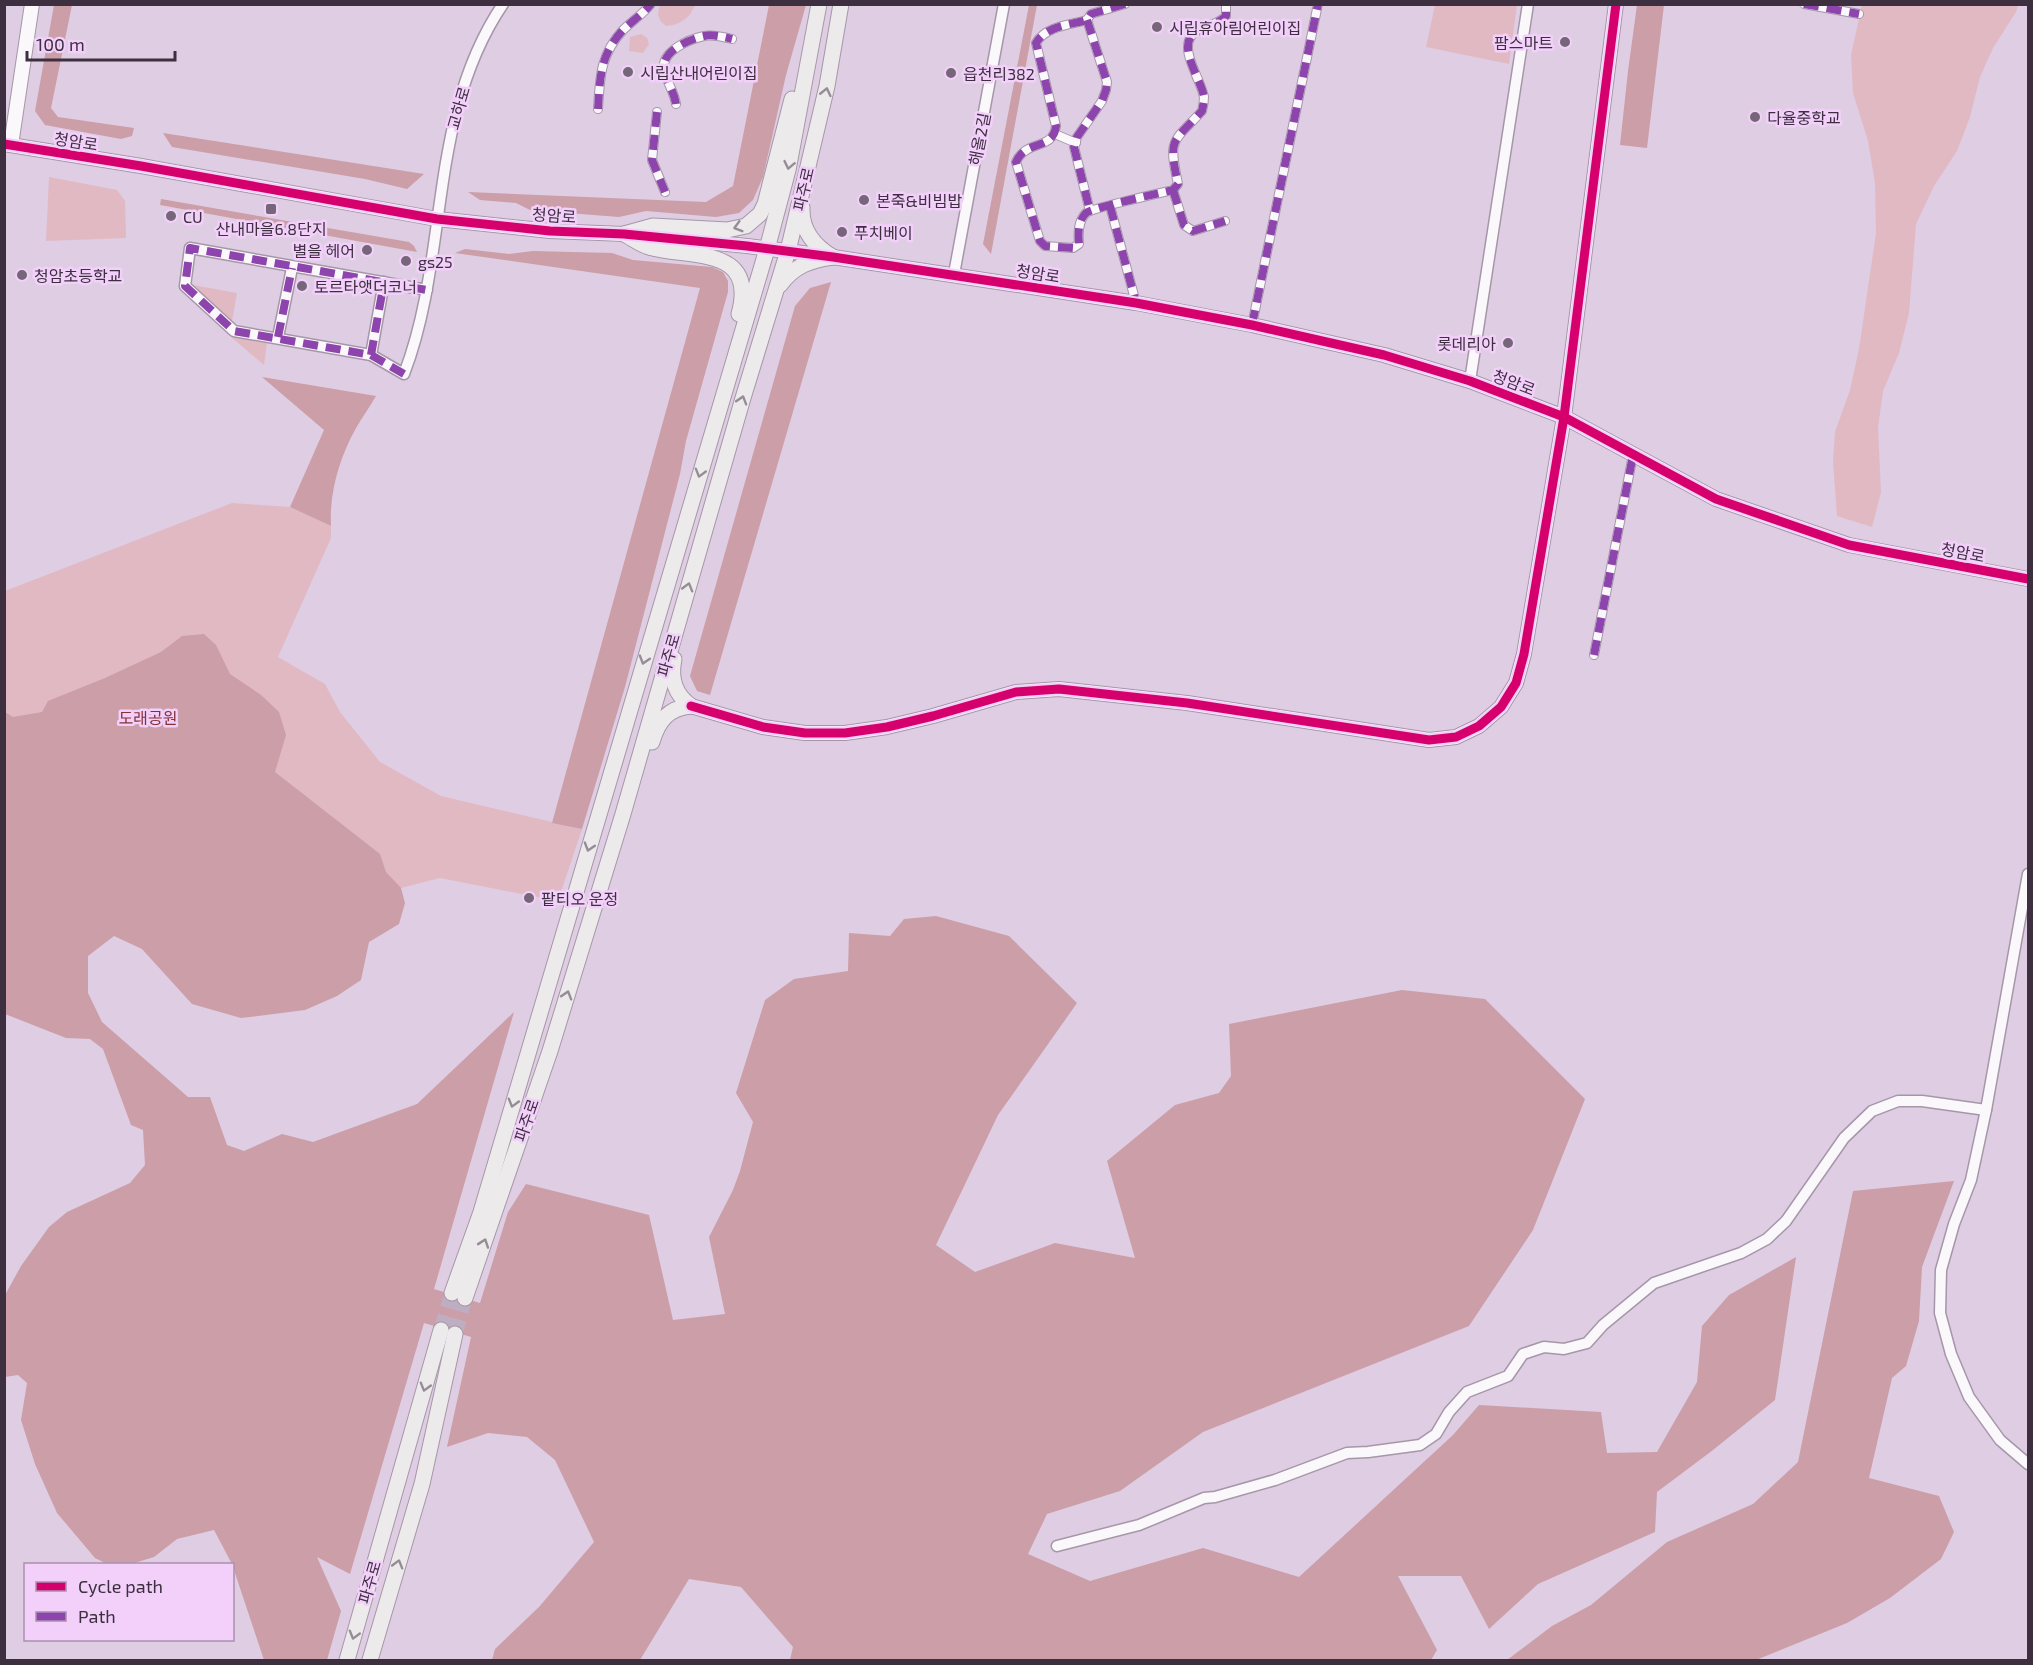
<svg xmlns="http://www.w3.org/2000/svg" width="2033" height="1665" font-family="'Exo 2','Noto Sans KR',sans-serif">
  <rect width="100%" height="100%" fill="#dfcde3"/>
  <g fill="#e1b9c3">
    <path d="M660 4H695V5C690 18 680 25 666 26 657 19 657 15 660 4Z"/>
    <path d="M1435 5H1517L1509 64 1426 47Z"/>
    <path d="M1862 5H2018L2016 12 1993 48 1980 77 1970 117 1957 151 1934 186 1916 224 1909 313 1899 353 1883 391 1878 428 1881 492 1872 527 1837 516 1833 462 1835 432 1850 390 1859 349 1876 233 1875 183 1868 141 1853 93 1851 55Z"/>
    <path d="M641 34 647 38 649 44 643 53 629 51 630 37Z"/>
    <path d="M49 177 117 190 125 201 126 238 46 241Z"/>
    <path d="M193 285 237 293 232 321Z"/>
    <path d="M231 337 267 342 264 365Z"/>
    <path d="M232 503 290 507 331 526V538L278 657 325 684 340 712 380 762 441 796 582 829 558 901 440 878 401 888 5 849V591Z"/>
  </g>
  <g fill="#cb9ea8">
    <path d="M54 5H72L51 108 58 117 134 128 132 136 121 139 45 125 35 111Z"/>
    <path d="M769 5H806L786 75 763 177 753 200 739 213 716 217 646 211 619 217 530 210 516 203 480 200 468 192 706 202 733 186Z"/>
    <path d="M1029 5H1037L991 254 983 244Z"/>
    <path d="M1637 5H1664L1647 148 1620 145 1628 71Z"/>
    <path d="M163 133 424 174 407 189 365 179 172 147Z"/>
    <path d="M161 199 409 242 414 246 417 252 160 205Z"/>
    <path d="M465 249 509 254 533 251 612 253 633 260 712 267 723 272 728 281V292L686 441 680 474 625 687 582 829 552 823 700 288 455 253Z"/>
    <path d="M831 282 710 695 697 691 690 676 795 306 810 288Z"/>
    <path d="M262 377 376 396C370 407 362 417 356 428 340 457 329 492 331 526L290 507 324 430Z"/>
    <path d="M204 634 216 645 230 674 261 695 279 712 286 735 275 772 380 854 386 872 401 888 405 903 399 924 369 942 361 980 337 996 305 1010 241 1018 192 1004 142 949 114 936 88 956V993L102 1022 188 1097H210L227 1145 244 1151 282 1134 313 1142 417 1104 514 1012 434 1289 480 1303 508 1212 526 1184 649 1215 673 1320 725 1314 709 1237 733 1190 740 1171 753 1122 736 1093 765 1000 794 979 848 971 849 933 890 936 904 919 936 916 1009 936 1077 1003 998 1115 936 1245 975 1272 1055 1243 1135 1258 1107 1161 1175 1105 1219 1093 1231 1076 1229 1024 1402 990 1485 999 1585 1099 1533 1230 1469 1326 1203 1432 1120 1491 1047 1514 1028 1554 1090 1581 1203 1548 1299 1577 1453 1435 1479 1405 1601 1412 1607 1453 1657 1452 1697 1382 1702 1326 1729 1295 1796 1257 1775 1400 1713 1450 1657 1492 1655 1532 1538 1584 1489 1629 1461 1576H1398L1437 1650 1431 1660H790L793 1647 741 1587 689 1579 640 1660H492L495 1649 539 1607 594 1542 555 1460 527 1437 488 1433 447 1447 471 1337 424 1323 350 1574 317 1557 341 1611 327 1660H264L232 1564 214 1530 177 1539 154 1557 131 1564H107L95 1558 57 1513 35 1464 21 1420 27 1383 18 1375 5 1377 4 1297 21 1266 49 1227 67 1212 130 1183 145 1165 143 1130 131 1125 103 1049 90 1039 66 1038 5 1014V712L13 717 42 712 48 701 105 678 161 652 182 636Z"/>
    <path d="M1954 1181 1922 1267 1919 1321 1906 1366 1892 1378 1869 1478 1939 1496 1954 1532 1941 1559 1890 1598 1847 1623 1756 1660H1507L1552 1626 1591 1605 1667 1542 1753 1504 1798 1462 1853 1191Z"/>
  </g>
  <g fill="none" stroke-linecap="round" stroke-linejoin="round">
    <g stroke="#bfadc2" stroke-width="15" stroke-dasharray="15 8" stroke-linecap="butt">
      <path d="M441 1330 452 1293"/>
      <path d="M455 1334 465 1298"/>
    </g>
    <defs>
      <g id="pedestrian">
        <path d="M1125 4 1091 14 1087 20C1069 25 1046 26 1036 43L1056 126C1053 151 1026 139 1016 162L1040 241 1045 246 1073 248 1079 244C1078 233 1078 221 1086 213 1092 208 1160 193 1173 190L1178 184C1168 137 1172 144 1202 111 1203 107 1204 101 1204 97 1201 79 1178 49 1193 34 1202 26 1216 26 1226 16V4"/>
        <path d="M1804 4 1859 14"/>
        <path d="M1087 20 1107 82 1106 90 1102 101 1077 137 1074 147 1090 211"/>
        <path d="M676 104C674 91 666 81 664 69 661 51 690 39 704 36 712 34 724 37 732 39"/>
        <path d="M598 109C600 77 600 55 623 30 632 21 643 14 651 4"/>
        <path d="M657 112 652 160 665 192"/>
        <path d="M1055 134 1076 143"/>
        <path d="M1173 190 1184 225 1193 231 1225 221"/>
        <path d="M1110 206 1136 303"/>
        <path d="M1252 325 1318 4"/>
        <path d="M1594 655 1633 455"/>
      </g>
      <g id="minor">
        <path d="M954 274 1004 4"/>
        <path d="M427 290 190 248 185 286 234 331 371 355 404 374C450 254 427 116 503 4"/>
        <path d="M278 337 292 268"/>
        <path d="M371 355 384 282"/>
        <path d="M1470 381 1528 4"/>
        <path d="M2028 874 1986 1110 1971 1180 1954 1224 1941 1270 1940 1313 1951 1354 1969 1397 2000 1440 2028 1464"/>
        <path d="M1057 1546 1139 1525 1204 1498 1215 1497 1275 1480 1347 1453 1368 1452 1420 1445 1436 1434 1449 1412 1467 1392 1508 1376 1523 1354 1544 1347 1564 1349 1587 1343 1603 1325 1654 1283 1741 1253 1767 1239 1786 1221 1844 1138 1872 1111 1898 1101H1922L1986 1110"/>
      </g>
      <g id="tertiary">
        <path d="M4 144 141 166 437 219 550 231 624 234 747 246 833 257 1136 303 1252 325 1384 355 1470 381 1564 417 1716 499 1849 545 2028 579"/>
        <path d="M11 145 32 4"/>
        <path d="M691 706 763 727 805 733H845L887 727 933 716 1016 692 1059 689 1187 703 1429 740 1456 737 1479 726 1501 707 1516 683 1524 654 1564 417 1616 4"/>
      </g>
      <g id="secondary">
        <path d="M802 207C801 230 814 246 833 257"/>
        <path d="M624 234 653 226 727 230 746 226 760 214 765 204 792 99"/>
        <path d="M624 234C632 238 641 245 649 247 690 259 758 245 739 314"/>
        <path d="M780 285C794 266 810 260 833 257"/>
        <path d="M674 659C670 678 675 695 691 706"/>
        <path d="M652 742C658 721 668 708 691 706"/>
        <path d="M452 1293 481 1212 767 249 788 170 819 4"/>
        <path d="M465 1298 550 1051 623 814 743 398 788 251 827 86 841 4"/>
        <path d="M347 1660 441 1330"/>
        <path d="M370 1660 422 1484 455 1334"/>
      </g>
    </defs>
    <use href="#pedestrian" stroke="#a597a8" stroke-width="10"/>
    <use href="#minor" stroke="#a597a8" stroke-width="13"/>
    <use href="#tertiary" stroke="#a597a8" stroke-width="16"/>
    <use href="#secondary" stroke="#a597a8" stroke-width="17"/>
    <use href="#pedestrian" stroke="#faf8fb" stroke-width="8"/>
    <use href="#minor" stroke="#faf8fb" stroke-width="10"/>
    <use href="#tertiary" stroke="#faf8fb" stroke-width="14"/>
    <use href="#secondary" stroke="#edeaeb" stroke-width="15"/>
    <g stroke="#8e44ad" stroke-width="8" stroke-dasharray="15 8" stroke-linecap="butt">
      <path d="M1125 4 1091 14 1087 20C1069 25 1046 26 1036 43L1056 126C1053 151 1026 139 1016 162L1040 241 1045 246 1073 248 1079 244C1078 233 1078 221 1086 213 1092 208 1160 193 1173 190L1178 184C1168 137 1172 144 1202 111 1203 107 1204 101 1204 97 1201 79 1178 49 1193 34 1202 26 1216 26 1226 16V4"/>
      <path d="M1804 4 1859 14"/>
      <path d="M1087 20 1107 82 1106 90 1102 101 1077 137 1074 147 1090 211"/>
      <path d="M676 104C674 91 666 81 664 69 661 51 690 39 704 36 712 34 724 37 732 39"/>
      <path d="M598 109C600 77 600 55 623 30 632 21 643 14 651 4"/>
      <path d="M657 112 652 160 665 192"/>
      <path d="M1173 190 1184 225 1193 231 1225 221"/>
      <path d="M1110 206 1136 303"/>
      <path d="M1252 325 1318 4"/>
      <path d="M278 337 292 268"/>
      <path d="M371 355 384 282"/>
      <path d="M404 374 371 355 234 331 185 286 190 248 427 290"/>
      <path d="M1594 655 1633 455"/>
    </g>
    <defs>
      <g id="cycleway">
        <path d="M4 144 141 166 437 219 550 231 624 234 747 246 833 257 1136 303 1252 325 1384 355 1470 381 1564 417 1716 499 1849 545 2028 579"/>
        <path d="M691 706 763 727 805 733H845L887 727 933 716 1016 692 1059 689 1187 703 1429 740 1456 737 1479 726 1501 707 1516 683 1524 654 1564 417 1616 4"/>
      </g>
    </defs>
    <use href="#cycleway" stroke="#f2d0fa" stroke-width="13"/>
    <use href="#cycleway" stroke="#d6006c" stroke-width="9"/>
  </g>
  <defs><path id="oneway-chevron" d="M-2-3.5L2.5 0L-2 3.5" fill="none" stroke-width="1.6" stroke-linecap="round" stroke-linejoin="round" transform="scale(1.5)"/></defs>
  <g stroke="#958c96">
    <use href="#oneway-chevron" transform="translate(826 92) rotate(-77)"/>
    <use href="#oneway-chevron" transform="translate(789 165) rotate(102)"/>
    <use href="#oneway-chevron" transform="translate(738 227) rotate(164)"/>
    <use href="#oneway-chevron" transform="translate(742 400) rotate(-73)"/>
    <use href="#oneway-chevron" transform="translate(700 473) rotate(106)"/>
    <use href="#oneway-chevron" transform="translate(688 587) rotate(-74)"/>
    <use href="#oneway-chevron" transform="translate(644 660) rotate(107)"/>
    <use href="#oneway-chevron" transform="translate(589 847) rotate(107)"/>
    <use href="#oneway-chevron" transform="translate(567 995) rotate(-73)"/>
    <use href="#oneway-chevron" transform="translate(513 1103) rotate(106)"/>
    <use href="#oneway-chevron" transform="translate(484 1243) rotate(-71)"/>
    <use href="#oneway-chevron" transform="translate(425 1387) rotate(106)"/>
    <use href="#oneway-chevron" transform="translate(398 1564) rotate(-74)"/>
    <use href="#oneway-chevron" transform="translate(354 1635) rotate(106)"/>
  </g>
  <g fill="#766679" stroke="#f2d0fa" stroke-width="2">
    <circle cx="1157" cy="27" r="6"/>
    <circle cx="1565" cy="42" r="6"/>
    <circle cx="628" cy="72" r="6"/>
    <circle cx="951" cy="73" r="6"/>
    <circle cx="1755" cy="117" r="6"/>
    <circle cx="864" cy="200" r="6"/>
    <rect x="265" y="203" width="12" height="12" rx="3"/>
    <circle cx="171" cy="216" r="6"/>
    <circle cx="842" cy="232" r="6"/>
    <circle cx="367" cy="250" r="6"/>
    <circle cx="406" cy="261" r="6"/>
    <circle cx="22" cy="275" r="6"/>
    <circle cx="302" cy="286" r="6"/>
    <circle cx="1508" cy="343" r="6"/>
    <circle cx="529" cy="898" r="6"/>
  </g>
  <g text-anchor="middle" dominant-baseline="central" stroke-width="5" stroke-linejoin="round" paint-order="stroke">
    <g font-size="16" fill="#3d2f40" stroke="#f2d0fa" text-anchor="start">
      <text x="1169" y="27">시립휴아림어린이집</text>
      <text x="1553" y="42" text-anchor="end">팜스마트</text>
      <text x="640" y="72">시립산내어린이집</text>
      <text x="963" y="73">읍천리382</text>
      <text x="1767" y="117">다율중학교</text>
      <text x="876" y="200">본죽&amp;비빔밥</text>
      <text x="183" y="216">CU</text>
      <text x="271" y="228" text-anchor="middle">산내마을6.8단지</text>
      <text x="854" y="232">푸치베이</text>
      <text x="355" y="250" text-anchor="end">별을 헤어</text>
      <text x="418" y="261">gs25</text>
      <text x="34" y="275">청암초등학교</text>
      <text x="314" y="286">토르타앳더코너</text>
      <text x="1496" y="343" text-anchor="end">롯데리아</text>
      <text x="541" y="898">팥티오 운정</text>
    </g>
    <g font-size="16" fill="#3d2f40" stroke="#f2d0fa">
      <text transform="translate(458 108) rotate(-74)">교하로</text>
      <text transform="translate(979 139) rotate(-79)">해올2길</text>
      <text transform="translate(76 141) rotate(9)">청암로</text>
      <text transform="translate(803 189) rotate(-77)">파주로</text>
      <text transform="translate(554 215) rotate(4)">청암로</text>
      <text transform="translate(1038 273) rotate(9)">청암로</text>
      <text transform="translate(1514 382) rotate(21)">청암로</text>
      <text transform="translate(1963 552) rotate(11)">청암로</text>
      <text transform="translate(668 655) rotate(-74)">파주로</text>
      <text transform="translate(526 1120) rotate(-71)">파주로</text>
      <text transform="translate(369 1582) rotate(-74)">파주로</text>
    </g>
    <g font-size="16" fill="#843135" stroke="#f2d0fa">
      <text x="148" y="717">도래공원</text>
    </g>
  </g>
  <rect width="2033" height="1665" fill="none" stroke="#3d2f40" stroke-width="12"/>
  <rect x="24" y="1563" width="210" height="78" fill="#f2d0fa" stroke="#aa90b0" stroke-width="1.5"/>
  <rect x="36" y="1582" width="30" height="9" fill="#d6006c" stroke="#aa90b0" stroke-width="1.5"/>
  <text x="78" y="1593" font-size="18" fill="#3d2f40">Cycle path</text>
  <rect x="36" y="1612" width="30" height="9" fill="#8e44ad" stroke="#aa90b0" stroke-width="1.5"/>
  <text x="78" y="1623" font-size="18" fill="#3d2f40">Path</text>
  <path d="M27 51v9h148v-9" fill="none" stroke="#3d2f40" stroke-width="3"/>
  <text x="36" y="51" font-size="18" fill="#3d2f40" stroke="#f2d0fa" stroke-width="4.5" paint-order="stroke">100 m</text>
</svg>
